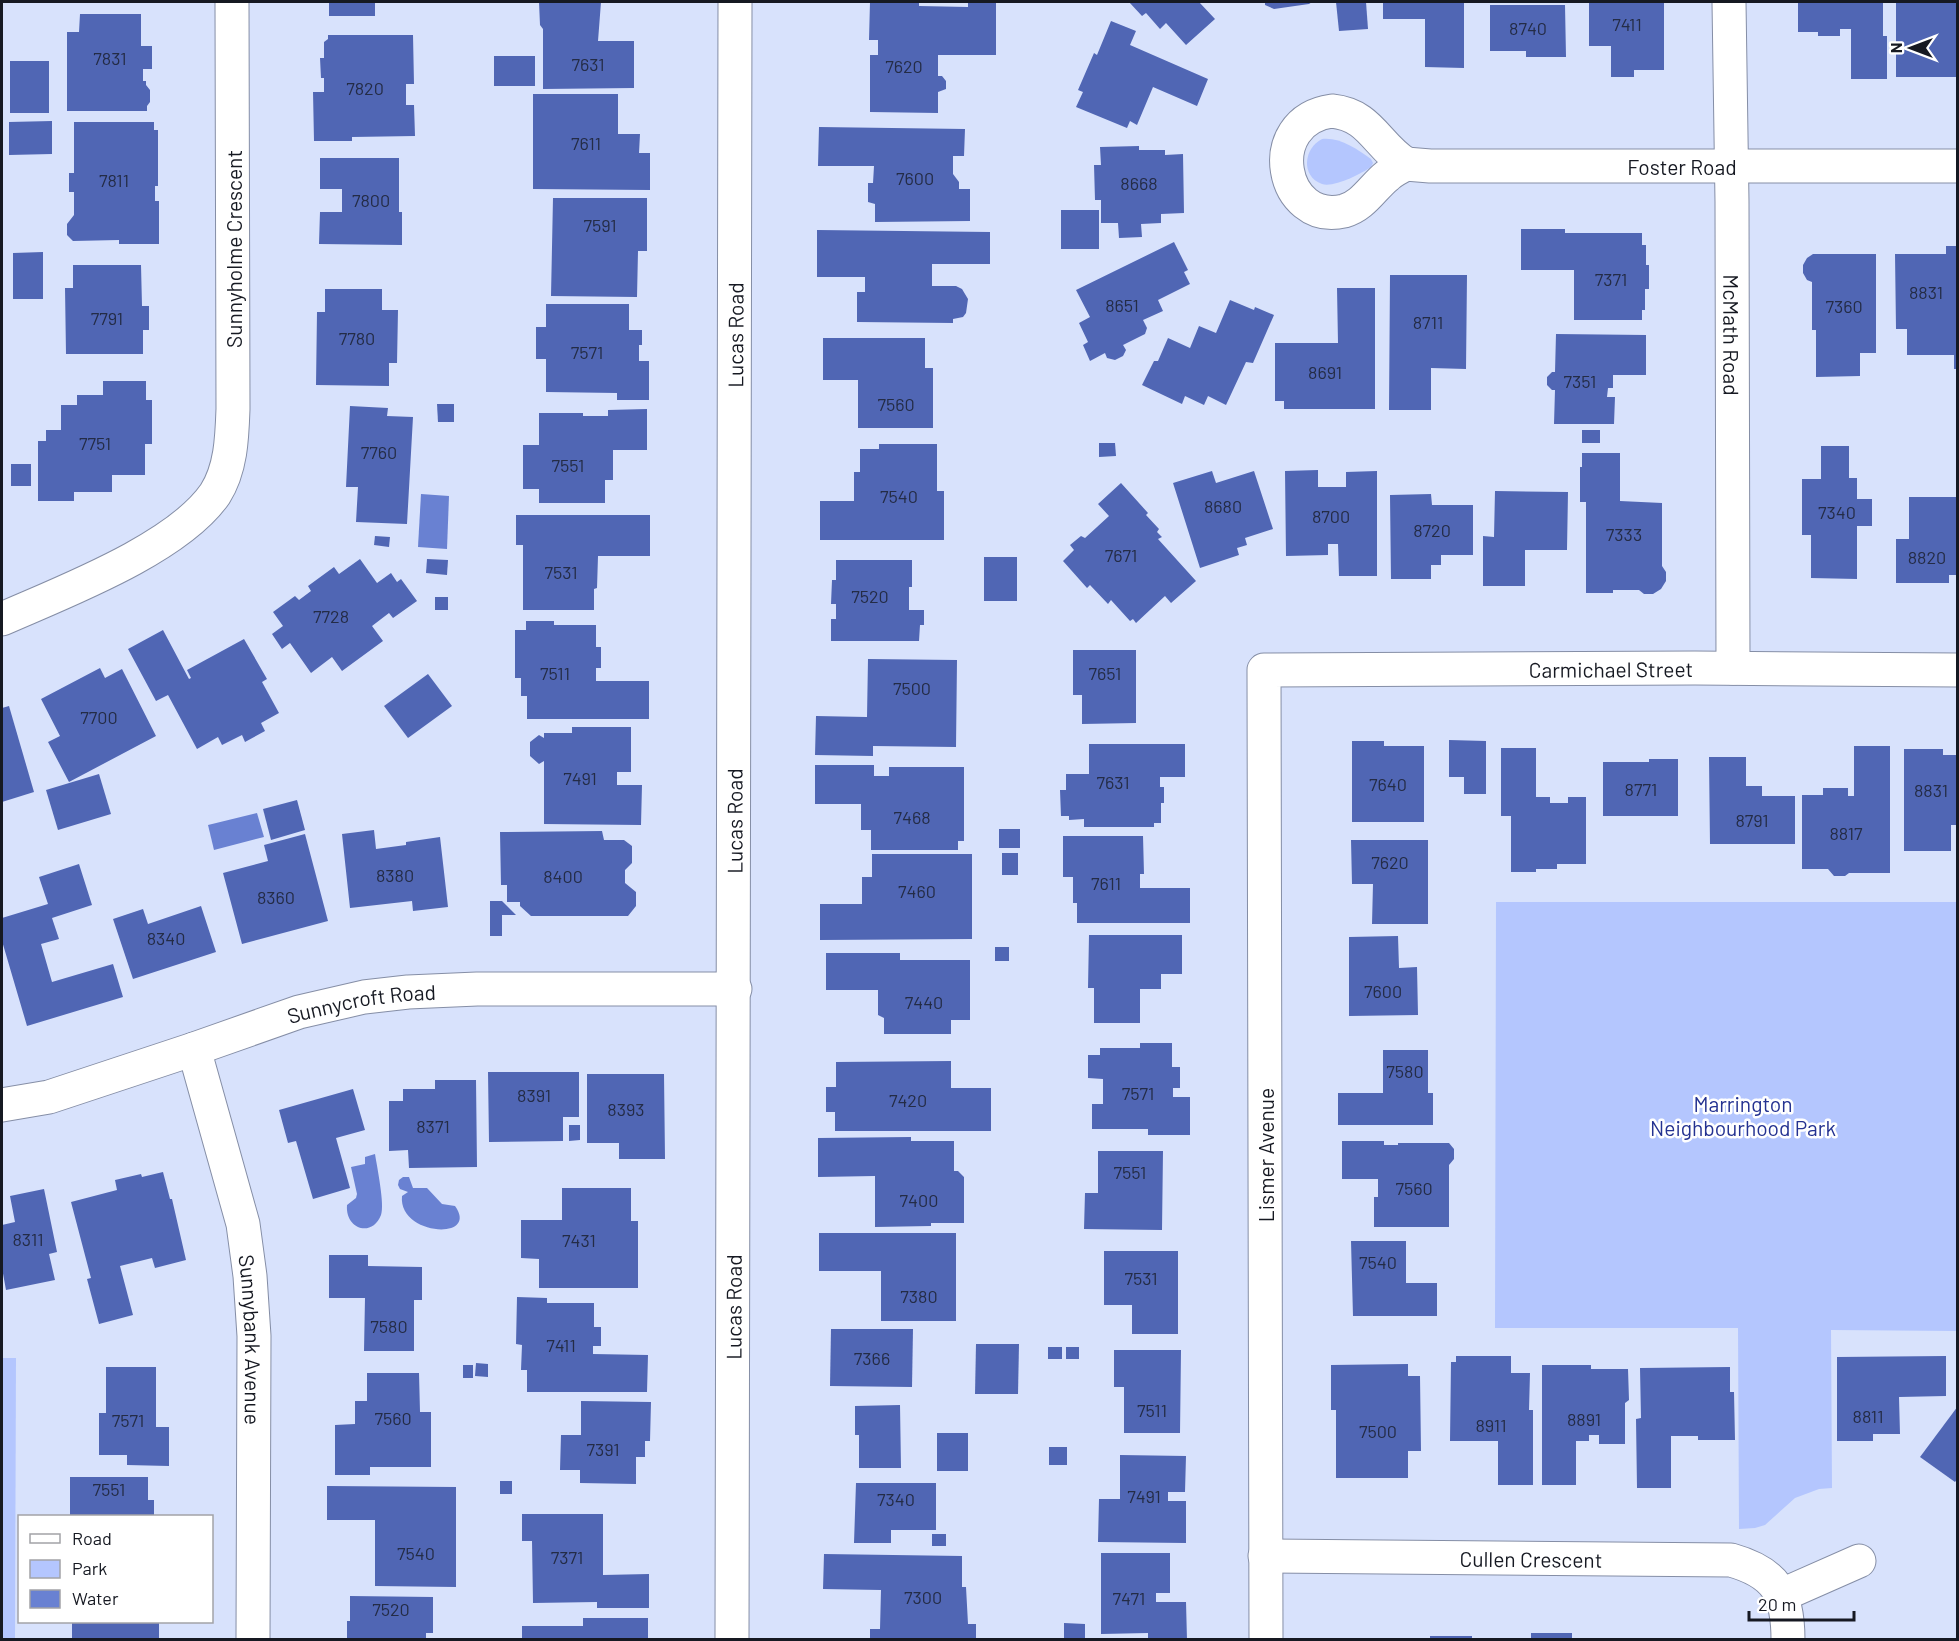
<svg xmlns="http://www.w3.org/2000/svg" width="1959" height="1641" font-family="Barlow,sans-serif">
  <rect width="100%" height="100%" fill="#d8e2fc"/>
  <g fill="#b4c6fe">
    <path d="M1322 139C1340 137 1357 149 1371 159L1373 163 1371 167C1361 174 1333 188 1322 184 1300 176 1304 148 1322 139Z"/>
    <path d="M1496 902H1957V1331L1831 1330 1832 1488 1819 1489 1795 1498 1765 1525 1755 1528 1739 1529 1738 1328H1495Z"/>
    <path d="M16 1358 15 1639H2V1358Z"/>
  </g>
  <g fill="#6981d2">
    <path d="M421 494 449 496 447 549 418 547Z"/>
    <path d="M257 813 264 837 214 850 208 825Z"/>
    <path d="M375 1154C377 1167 385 1205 381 1215 372 1238 345 1229 347 1205L356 1198 357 1194 351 1167 365 1164V1157Z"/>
    <path d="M403 1177H409L413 1188H427L442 1204 455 1206C480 1241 398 1236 402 1196L408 1192 400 1189 398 1185 399 1180Z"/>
  </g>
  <g fill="#5066b4">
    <rect x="329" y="2" width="46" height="14"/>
    <path d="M539 2H601L598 41H634V88L543 89V29L540 25Z"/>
    <path d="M870 2H919V6L968 7V2H996V55H938V76H942L946 81V89L938 92V113L870 112V55H878V40H869Z"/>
    <path d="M1129 2H1199L1215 19 1186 45 1166 23 1160 29 1146 13 1142 16Z"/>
    <path d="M1265 2H1312L1309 4 1274 9 1265 5Z"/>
    <path d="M1336 2H1366L1368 29 1339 31Z"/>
    <path d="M1383 2H1464V68L1425 67V19H1383Z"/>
    <path d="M1589 2H1664V70H1634V77H1611V46H1589Z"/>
    <path d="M1798 2H1883V36H1887V79H1851V29H1840V36H1818V32H1798Z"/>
    <rect x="1896" y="2" width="62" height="75"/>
    <path d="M1490 5H1565L1566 57H1526V51H1490Z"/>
    <path d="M80 14H141V46H152V69H143V81H146V85L150 90V102L147 106V111H67V32H79Z"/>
    <path d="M1111 21 1136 31 1130 45 1208 79 1197 106 1153 87 1137 125 1130 121 1127 128 1076 107 1083 92 1078 90 1094 53 1097 55Z"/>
    <path d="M328 35H413L414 84H406V105H414L415 136 352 137V141H314L313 92H324V78H321L320 58H324V42L328 39Z"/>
    <rect x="494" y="56" width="41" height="30"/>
    <rect x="10" y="61" width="39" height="52"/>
    <path d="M533 94H618V134H640L639 153H650V190L533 189Z"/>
    <path d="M52 121V154L9 155V122Z"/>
    <path d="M74 122H154V130H158V186H155V201H159V244H119V240L73 241 67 235V224L74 215V192H69V173H74Z"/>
    <path d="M819 127 965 129 964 156H953V174L959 182V189H970V221L875 222V204L868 202V183H873L874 166H818Z"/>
    <path d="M1139 146V150H1165V155L1183 154 1184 213 1161 214V223L1141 224 1142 237 1119 238 1118 223H1101V200H1095L1094 165H1101L1100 147Z"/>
    <path d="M320 158H399V212H402V245L319 244 320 212H342V189H320Z"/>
    <path d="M553 198H647V251H638L637 297 551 296Z"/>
    <rect x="1061" y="210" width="38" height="39"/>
    <path d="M1521 229H1565V233H1642V245H1646V265H1649V289H1645V310H1642V320H1574V270H1521Z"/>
    <path d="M817 230 990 232V264H932V286H956L962 289 968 299 966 313 963 317 953 319V323L857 322V292H865V277H817Z"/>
    <path d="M1174 242 1188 270 1184 272 1190 284 1158 300 1163 311 1143 320 1147 328 1145 334 1123 345 1126 350 1123 356 1115 360 1107 358 1105 353 1090 361 1083 345 1088 342 1079 323 1090 317 1076 290Z"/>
    <path d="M1946 246H1958V369H1954V355H1907V329H1896L1895 254H1946Z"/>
    <path d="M43 252V299H13V253Z"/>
    <path d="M1813 254H1876V353H1860V376L1816 377V330H1812V282L1807 280 1803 273V265L1807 258Z"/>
    <path d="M73 265H141L142 306H149V330H143V354H66L65 288H73Z"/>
    <path d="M1390 275H1467L1466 369 1431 368V410H1389Z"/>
    <path d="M1337 288H1375V409H1284V401H1275V343H1338Z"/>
    <path d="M325 289H382V310H398L397 363H389V386L316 385 317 312H325Z"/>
    <path d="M1230 300 1254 310 1255 307 1274 315 1253 363 1246 362 1226 405 1208 396 1204 405 1185 396 1182 404 1142 385 1154 361H1158L1168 338 1190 348 1199 326 1216 333Z"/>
    <path d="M546 304H629V330H642V345H639V361H649V400H617V393L546 392V359H536V327H546Z"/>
    <path d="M1556 334 1646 335V375H1613V388H1608L1607 397H1615L1614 424H1554L1555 390H1552L1547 385V377L1552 372H1555Z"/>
    <path d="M823 338H925V368H933V428H858V380H823Z"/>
    <path d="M103 381H146V400H152V444H145V475H112V492H74V501H38V441H46V430H61V405H77V395H103Z"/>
    <path d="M437 404H454V422H438Z"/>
    <path d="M350 406 388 408 387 416 413 417 407 524 356 522 358 487H346Z"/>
    <path d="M647 409V450H613V480H605V503H539V489H523V445H539V413H583V416H608V410Z"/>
    <rect x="1582" y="430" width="18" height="13"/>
    <path d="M1099 443H1115L1116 456 1099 457Z"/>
    <path d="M879 444H937V491H944V540H820V501H854V472H860V449H879Z"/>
    <path d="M1821 446H1849V478H1857V499H1872V526H1857V579L1811 578V535H1802V479H1821Z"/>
    <path d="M1582 453H1620V501L1662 503V566L1666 572V581L1661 589 1653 594H1644L1639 590H1613V593H1586V502H1580V467H1582Z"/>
    <rect x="11" y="464" width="20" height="22"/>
    <path d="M1318 470V487H1346V472L1377 471V576H1339L1338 544H1328V555L1286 556 1285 471Z"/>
    <path d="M1212 471 1216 483 1254 471 1273 529 1245 538 1247 545 1237 548 1239 555 1200 568 1173 483Z"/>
    <path d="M1121 483 1148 513 1146 515 1159 529 1157 532 1162 537 1158 539 1196 581 1171 603 1165 596 1136 623 1133 619 1130 621 1111 600 1108 604 1090 585 1087 588 1063 561 1074 550 1070 545 1081 536 1085 538 1109 516 1098 504Z"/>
    <path d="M1495 491 1568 492 1567 550H1525V586H1483V536L1494 537Z"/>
    <path d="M1431 494 1432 505H1473V555H1441V565H1431V579H1391L1390 495Z"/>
    <path d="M1909 497H1958V575H1949V583H1896V539H1909Z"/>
    <path d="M516 515H650V556H598L597 588 594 589V610H523V545H516Z"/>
    <path d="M375 536 390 537 389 547 374 545Z"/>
    <rect x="984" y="557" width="33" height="44"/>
    <path d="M360 559 377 583 391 573 397 582 401 579 417 601 393 618 389 613 372 626 383 641 342 671 332 657 311 673 290 643 282 649 272 634 283 626 273 612 295 596 299 600 311 591 308 586 334 567 339 574Z"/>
    <path d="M427 559 448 560 447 575 426 573Z"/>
    <path d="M836 560H912V587H909V610H924V625H920L919 641H831V619H836V604H831L832 580H836Z"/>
    <rect x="435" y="597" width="13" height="13"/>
    <path d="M526 621H554V625H596V647H601V668H596V681H649V719H527V696H521V678H515V630H526Z"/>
    <path d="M163 630 189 679 191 678 187 670 244 639 267 679 262 682 279 713 261 723 265 731 245 742 242 735 222 745 218 737 197 749 168 695 156 701 128 649Z"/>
    <path d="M1073 650H1136V723L1082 724V695H1073Z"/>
    <path d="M868 659 957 660 956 747 873 746V756L815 755 816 716 867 717Z"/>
    <path d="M100 668 105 678 122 669 156 736 69 782 48 742 60 736 41 699Z"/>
    <path d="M428 674 452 706 408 738 384 706Z"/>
    <path d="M9 706 34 792 2 802V708Z"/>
    <path d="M572 727H631V772H617V785H642L641 825 544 824V761L539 764 530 756V742L539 735 544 738V733H572Z"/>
    <path d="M1449 740 1486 741V794H1464V777H1449Z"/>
    <path d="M1352 741H1384V746H1424V822H1352Z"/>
    <path d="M1089 744H1185V777H1160V787H1164V803H1161V823H1154V827H1084V819L1069 820V816H1061L1060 790H1066V774H1089Z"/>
    <path d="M1854 746H1890V873H1849L1845 876H1834L1828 869H1802V795H1823V788H1848V796H1854Z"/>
    <path d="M1501 748H1536V797H1550V803H1568V797H1586V864H1557V869H1536V872H1511V816H1501Z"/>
    <path d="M1904 749H1943V755H1958V825H1951V851H1904Z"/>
    <path d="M1709 757H1746V786H1762V796H1795V844H1710Z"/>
    <path d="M1649 759H1678V816H1603V762H1649Z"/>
    <path d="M815 765H874V776H889V767H964V841H958V850H871V830H861V804H815Z"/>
    <path d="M99 774 111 814 58 830 46 790Z"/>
    <path d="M297 800 305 830 271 840 263 809Z"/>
    <rect x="999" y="829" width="21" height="19"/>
    <path d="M374 830 376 849 406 845V842L440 837 448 907 413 911 412 901 350 908 342 834Z"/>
    <path d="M602 831 604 840H624L632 846V863L625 870V883L636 892V906L628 916H531L520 906V902H507V885H501L500 832Z"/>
    <path d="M305 834 328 921 242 944 223 873 268 861 264 845Z"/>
    <path d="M1063 836H1143L1144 874H1140V888H1190V923H1077V903H1073V877H1063Z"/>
    <path d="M1351 840H1428V924H1372L1373 884H1352Z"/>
    <rect x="1002" y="853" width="16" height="22"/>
    <path d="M872 854H972V939L820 940V904H862V877H872Z"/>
    <path d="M79 864 92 905 52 918 59 939 41 944 52 982 113 964 123 997 27 1026 2 941V918L48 904 39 877Z"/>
    <path d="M490 901H502L516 915H502V936H490Z"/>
    <path d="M201 906 216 952 133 979 113 919 143 909 148 924Z"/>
    <path d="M1089 935H1182V974H1161V989H1140V1023H1094V988H1088Z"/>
    <path d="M1398 936 1399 968 1417 967 1418 1015 1349 1016V937Z"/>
    <rect x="995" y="947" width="14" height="14"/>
    <path d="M826 953H900V960H970V1020H951V1034H884V1018L878 1015V990H826Z"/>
    <path d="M1140 1043H1172V1067H1180V1088H1173V1097H1190V1135H1148V1129H1092V1104H1103V1079L1088 1078V1055H1100V1048H1140Z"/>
    <path d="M1383 1050H1428V1093H1433V1125H1338V1093H1383Z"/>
    <path d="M951 1061V1088H991V1131H835V1112H826V1087H836V1062Z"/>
    <path d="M488 1072H579V1117H563V1141L489 1142Z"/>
    <path d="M587 1074H664L665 1159H619V1143H587Z"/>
    <path d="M435 1080H476L477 1167 409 1168 408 1150 389 1151V1101H403V1089H435Z"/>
    <path d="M353 1089 365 1130 336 1138 350 1188 313 1199 296 1141 288 1143 279 1110Z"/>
    <path d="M569 1125H580V1140L569 1141Z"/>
    <path d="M911 1137V1141H954V1171H958L964 1177V1223H931V1226L875 1227V1176L818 1177V1138Z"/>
    <path d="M1342 1141H1384V1145H1398V1143H1449L1454 1149V1159L1449 1165V1227H1374V1197H1378V1179H1342Z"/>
    <path d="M1098 1151H1163L1162 1230 1084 1229 1085 1193H1098Z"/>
    <path d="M163 1172 170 1199H172L186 1260 155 1268 152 1258 120 1266 133 1315 99 1324 87 1279 91 1278 71 1202 117 1190 115 1180 141 1174 142 1177Z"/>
    <path d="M562 1188H631V1221H638V1288H539V1259L521 1258V1220H562Z"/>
    <path d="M44 1189 57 1252 49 1254 55 1280 6 1290 2 1268V1225L15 1222 10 1196Z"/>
    <path d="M819 1233H956V1321H881V1271H819Z"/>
    <path d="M1351 1241H1406V1283H1437V1316H1353Z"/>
    <path d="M1104 1251H1178V1334H1132V1305H1104Z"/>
    <path d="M329 1255H368V1266L422 1267V1300H414V1351H364L365 1298H329Z"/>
    <path d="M517 1297 547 1298V1303H594V1327H601V1346H593V1354L648 1355 647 1392H527V1370H521L522 1345 516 1344Z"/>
    <path d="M831 1329H913L912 1387 830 1386Z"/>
    <path d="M976 1344H1019L1018 1394H975Z"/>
    <rect x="1048" y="1347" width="14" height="12"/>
    <rect x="1066" y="1347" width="13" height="12"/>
    <path d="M1114 1350H1181L1180 1433H1124V1387H1114Z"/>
    <path d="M1456 1356H1511V1373H1530L1529 1410H1533V1485H1498V1441H1450L1451 1362H1456Z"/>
    <path d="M1946 1356V1396L1899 1397 1900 1434H1873V1441H1837V1357Z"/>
    <path d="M476 1363 488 1364V1377L475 1376Z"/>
    <path d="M1408 1364V1376H1420L1421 1451H1408V1478H1336V1410H1331V1365Z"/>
    <rect x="463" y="1365" width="10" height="13"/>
    <path d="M1542 1365H1591V1369H1628L1629 1400 1625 1403V1444H1599V1435H1589V1441H1576V1485H1542Z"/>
    <path d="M106 1367H156V1427H169V1466L127 1465V1455H99V1413H106Z"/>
    <path d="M1730 1367V1392H1734L1735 1440H1698V1436H1671V1488H1637L1636 1419 1641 1418 1640 1368Z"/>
    <path d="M367 1373H419L420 1412H431V1467H370V1475H335V1425L355 1424V1401H367Z"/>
    <path d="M581 1401 651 1402 650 1441H645V1457H636V1484L580 1483V1470H560L561 1435H581Z"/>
    <path d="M900 1405 901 1468H859V1435H855V1406Z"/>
    <path d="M1958 1406V1478L1955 1482 1920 1457Z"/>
    <rect x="937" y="1433" width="31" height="38"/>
    <rect x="1049" y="1447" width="18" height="18"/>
    <path d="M1120 1455 1186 1456 1185 1492H1168V1501H1186V1543L1098 1542 1099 1499H1120Z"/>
    <path d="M70 1477H148V1500H154V1516H70Z"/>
    <rect x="500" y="1481" width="12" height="13"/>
    <path d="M856 1483H936V1530H891V1543H854Z"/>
    <path d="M327 1486 456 1487V1587L375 1586V1520H327Z"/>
    <path d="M522 1514H603V1575L649 1574V1608H597V1602L533 1603 532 1541H522Z"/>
    <rect x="932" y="1534" width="14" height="12"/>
    <path d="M1101 1553H1170V1593H1156V1602H1186L1187 1640H1148V1633L1101 1634Z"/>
    <path d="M824 1554 962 1556V1587H966L968 1624H976V1640H870V1629H880L881 1590 823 1589Z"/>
    <path d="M350 1596 433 1597V1633H426V1640H347V1621H350Z"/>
    <path d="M583 1618H648V1640H522V1626H583Z"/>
    <path d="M72 1622H159V1638H152V1640H72Z"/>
    <path d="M1064 1623 1085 1624V1640H1064Z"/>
    <rect x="1531" y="1633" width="41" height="7"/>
    <rect x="1430" y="1636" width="42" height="4"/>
  </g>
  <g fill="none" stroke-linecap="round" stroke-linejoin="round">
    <defs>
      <g id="street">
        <path id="s1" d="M1729 2 1732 202 1733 668"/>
        <path d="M1332 111C1371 115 1376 145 1406 164 1400 167 1392 171 1387 176 1373 187 1363 206 1344 211 1281 226 1260 121 1332 111Z"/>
        <path id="s2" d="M1406 164 1430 166H1958"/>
        <path d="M2 619C63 592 177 549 215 494 231 469 232 438 233 409L232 2"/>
        <path id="s3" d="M194 1049 243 1224 250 1276 254 1336 253 1640"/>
        <path id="s4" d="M2 1105 49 1097 194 1049 299 1012 364 997 408 992 477 989H735"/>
        <path id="s5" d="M1265 1556 1731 1560C1777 1573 1788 1594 1788 1640"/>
        <path d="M1782 1595 1859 1561"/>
        <path id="s6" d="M732 1640 735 2"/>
        <path id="s7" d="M1266 1640 1264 670 1695 668 1958 670"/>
      </g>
    </defs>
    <use href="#street" stroke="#858ea6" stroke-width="35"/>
    <use href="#street" stroke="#fff" stroke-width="33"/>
  </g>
  <g text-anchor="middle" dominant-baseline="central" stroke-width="5" stroke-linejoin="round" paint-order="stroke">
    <g font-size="18" fill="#242c46">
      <text x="1627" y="24">7411</text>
      <text x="1528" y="28">8740</text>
      <text x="110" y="58">7831</text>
      <text x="588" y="64">7631</text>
      <text x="904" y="66">7620</text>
      <text x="365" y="88">7820</text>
      <text x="586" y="143">7611</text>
      <text x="915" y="178">7600</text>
      <text x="114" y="180">7811</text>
      <text x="1139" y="183">8668</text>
      <text x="371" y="200">7800</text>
      <text x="600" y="225">7591</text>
      <text x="1611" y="279">7371</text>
      <text x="1926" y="292">8831</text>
      <text x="1122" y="305">8651</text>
      <text x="1844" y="306">7360</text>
      <text x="107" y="318">7791</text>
      <text x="1428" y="322">8711</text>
      <text x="357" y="338">7780</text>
      <text x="587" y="352">7571</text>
      <text x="1325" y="372">8691</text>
      <text x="1580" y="381">7351</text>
      <text x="896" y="404">7560</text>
      <text x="95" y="443">7751</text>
      <text x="379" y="452">7760</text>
      <text x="568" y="465">7551</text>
      <text x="899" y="496">7540</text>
      <text x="1223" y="506">8680</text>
      <text x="1837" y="512">7340</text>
      <text x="1331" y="516">8700</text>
      <text x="1432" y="530">8720</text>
      <text x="1624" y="534">7333</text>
      <text x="1121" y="555">7671</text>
      <text x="1927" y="557">8820</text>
      <text x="561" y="572">7531</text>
      <text x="870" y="596">7520</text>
      <text x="331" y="616">7728</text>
      <text x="555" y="673">7511</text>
      <text x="1105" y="673">7651</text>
      <text x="912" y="688">7500</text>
      <text x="99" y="717">7700</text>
      <text x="580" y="778">7491</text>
      <text x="1113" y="782">7631</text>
      <text x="1388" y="784">7640</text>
      <text x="1641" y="789">8771</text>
      <text x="1931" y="790">8831</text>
      <text x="912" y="817">7468</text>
      <text x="1752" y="820">8791</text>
      <text x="1846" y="833">8817</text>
      <text x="1390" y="862">7620</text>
      <text x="395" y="875">8380</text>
      <text x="563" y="876">8400</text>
      <text x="1106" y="883">7611</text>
      <text x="917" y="891">7460</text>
      <text x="276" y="897">8360</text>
      <text x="166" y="938">8340</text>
      <text x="1383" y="991">7600</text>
      <text x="924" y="1002">7440</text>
      <text x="1405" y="1071">7580</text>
      <text x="1138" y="1093">7571</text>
      <text x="534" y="1095">8391</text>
      <text x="908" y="1100">7420</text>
      <text x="626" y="1109">8393</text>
      <text x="433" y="1126">8371</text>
      <text x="1130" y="1172">7551</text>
      <text x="1414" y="1188">7560</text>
      <text x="919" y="1200">7400</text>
      <text x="28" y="1239">8311</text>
      <text x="579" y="1240">7431</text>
      <text x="1378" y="1262">7540</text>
      <text x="1141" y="1278">7531</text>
      <text x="919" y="1296">7380</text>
      <text x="389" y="1326">7580</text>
      <text x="561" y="1345">7411</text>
      <text x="872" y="1358">7366</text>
      <text x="1152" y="1410">7511</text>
      <text x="1868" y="1416">8811</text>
      <text x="393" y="1418">7560</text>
      <text x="1584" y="1419">8891</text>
      <text x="128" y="1420">7571</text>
      <text x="1491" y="1425">8911</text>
      <text x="1378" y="1431">7500</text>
      <text x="603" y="1449">7391</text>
      <text x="109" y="1489">7551</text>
      <text x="1144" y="1496">7491</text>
      <text x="896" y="1499">7340</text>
      <text x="416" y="1553">7540</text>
      <text x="567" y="1557">7371</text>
      <text x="923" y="1597">7300</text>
      <text x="1129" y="1598">7471</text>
      <text x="391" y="1609">7520</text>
    </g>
    <g font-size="21" fill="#161922" stroke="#fff">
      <text stroke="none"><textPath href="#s2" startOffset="276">Foster Road</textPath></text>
      <text transform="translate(233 249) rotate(-90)">Sunnyholme Crescent</text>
      <text stroke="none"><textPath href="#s6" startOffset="1305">Lucas Road</textPath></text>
      <text stroke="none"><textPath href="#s1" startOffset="333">McMath Road</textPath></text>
      <text stroke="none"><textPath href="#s7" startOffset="1317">Carmichael Street</textPath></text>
      <text stroke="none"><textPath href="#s6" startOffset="819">Lucas Road</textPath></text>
      <text stroke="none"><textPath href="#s4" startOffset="375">Sunnycroft Road</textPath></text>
      <text transform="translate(1265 1155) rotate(-90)">Lismer Avenue</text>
      <text stroke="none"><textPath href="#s6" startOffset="333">Lucas Road</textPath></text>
      <text stroke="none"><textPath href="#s3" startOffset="298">Sunnybank Avenue</textPath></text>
      <text stroke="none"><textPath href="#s5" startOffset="266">Cullen Crescent</textPath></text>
    </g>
    <g font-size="21" fill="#243291" stroke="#fff">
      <text x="1743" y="1103">Marrington<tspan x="1743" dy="24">Neighbourhood Park</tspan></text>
    </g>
  </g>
  <rect width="1959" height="1641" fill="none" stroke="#161922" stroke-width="6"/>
  <rect x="18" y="1515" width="195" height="108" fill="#ffffff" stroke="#a2a3a7" stroke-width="1.5"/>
  <rect x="30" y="1534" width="30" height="9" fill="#ffffff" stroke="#a2a3a7" stroke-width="1.5"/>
  <text x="72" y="1545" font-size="18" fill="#161922">Road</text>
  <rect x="30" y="1560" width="30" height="18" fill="#b4c6fe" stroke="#a2a3a7" stroke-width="1.5"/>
  <text x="72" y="1575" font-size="18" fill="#161922">Park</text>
  <rect x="30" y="1590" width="30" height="18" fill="#6981d2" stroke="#a2a3a7" stroke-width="1.5"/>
  <text x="72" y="1605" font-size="18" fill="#161922">Water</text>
  <g transform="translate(1911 48) rotate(270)" stroke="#ffffff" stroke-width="4.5" paint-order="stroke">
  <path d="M0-4.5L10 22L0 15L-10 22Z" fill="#161922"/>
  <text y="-9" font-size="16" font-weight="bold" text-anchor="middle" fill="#161922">N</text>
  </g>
  <path d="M1749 1611v9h105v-9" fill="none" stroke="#161922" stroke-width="3"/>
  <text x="1758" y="1611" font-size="18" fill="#161922" stroke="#ffffff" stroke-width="4.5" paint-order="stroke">20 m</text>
</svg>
